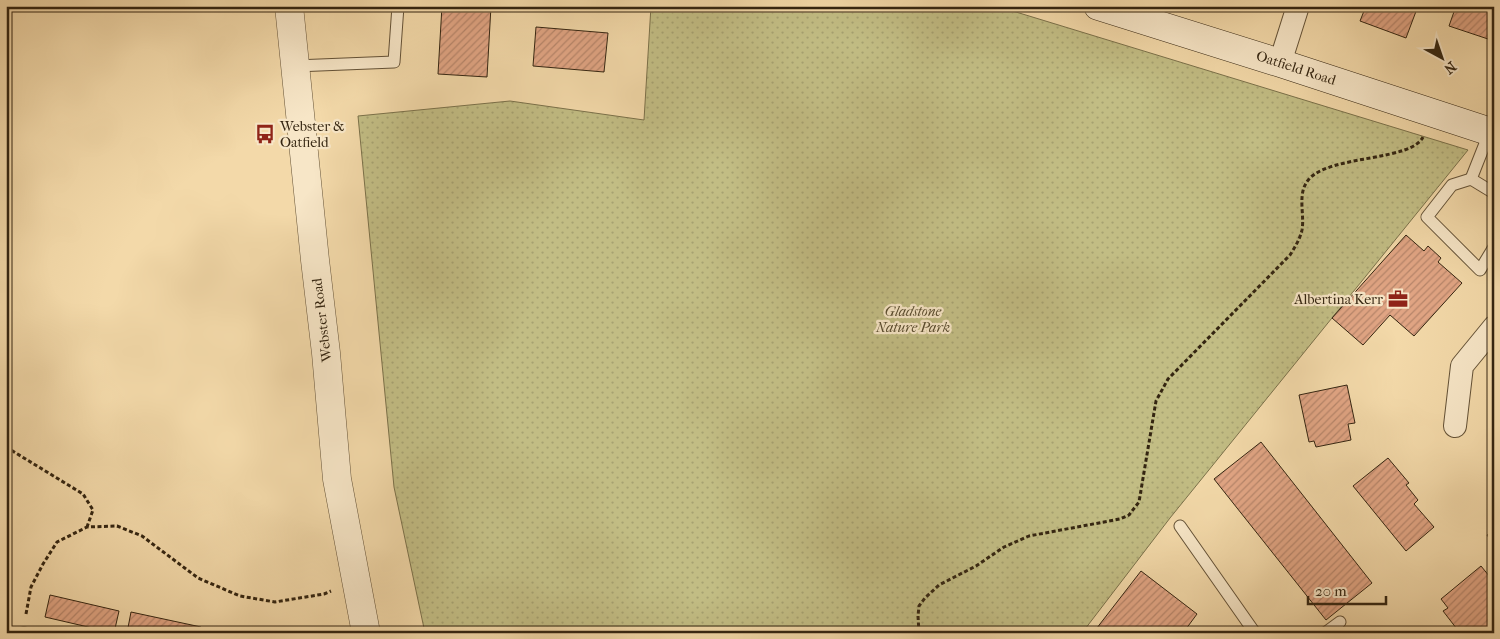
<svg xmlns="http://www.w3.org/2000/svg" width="1500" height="639" font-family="'IM FELL French Canon',serif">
  <defs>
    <pattern id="park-dots" width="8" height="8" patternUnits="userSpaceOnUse" patternTransform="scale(1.25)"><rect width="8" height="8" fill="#c2bd84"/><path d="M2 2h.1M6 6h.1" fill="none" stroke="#a7a271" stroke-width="1.8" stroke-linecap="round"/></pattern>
    <pattern id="building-hatch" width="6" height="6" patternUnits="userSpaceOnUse" patternTransform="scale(1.25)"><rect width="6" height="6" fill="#e1a584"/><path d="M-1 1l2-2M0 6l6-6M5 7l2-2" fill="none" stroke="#b7866b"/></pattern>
  </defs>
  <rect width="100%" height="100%" fill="#f3d9a9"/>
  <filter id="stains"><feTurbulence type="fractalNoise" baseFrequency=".004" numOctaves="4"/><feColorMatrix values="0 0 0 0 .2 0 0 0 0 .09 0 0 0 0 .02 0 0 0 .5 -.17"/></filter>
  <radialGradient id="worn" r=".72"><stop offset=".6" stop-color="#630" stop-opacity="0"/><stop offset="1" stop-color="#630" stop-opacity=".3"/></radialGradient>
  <path fill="url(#park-dots)" stroke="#7b714a" d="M651 6H988L1016 12 1468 150 1170 518 1082 633H425L394 487 358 116 510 101 644 120Z"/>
  <g fill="url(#building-hatch)" stroke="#342511">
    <path d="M442 6H491L487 77 438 74Z"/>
    <path d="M1366 6H1418L1406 38 1360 21Z"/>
    <path d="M1456 6H1494V41L1449 26Z"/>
    <path d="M536 27 608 33 604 72 533 66Z"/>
    <path d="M1406 235 1424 251 1428 246 1441 258 1438 262 1462 283 1414 336 1390 315 1363 345 1332 318Z"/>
    <path d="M1347 385 1355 423 1348 424 1351 440 1316 447 1314 441 1309 442 1299 395Z"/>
    <path d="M1261 442 1372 583 1326 620 1214 479Z"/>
    <path d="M1388 458 1409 483 1406 485 1418 500 1414 504 1434 527 1406 551 1353 486Z"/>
    <path d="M1494 530V545L1487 535Z"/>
    <path d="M1481 566 1494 582V622L1480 633H1460L1443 611 1448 608 1441 599Z"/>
    <path d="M1141 571 1197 614 1183 633H1093Z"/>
    <path d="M50 595 119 611 114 633 45 617Z"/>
    <path d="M131 612 201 627 200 633H127Z"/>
    <path d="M212 628 233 633H211Z"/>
  </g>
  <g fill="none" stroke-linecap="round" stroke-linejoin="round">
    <defs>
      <g id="service">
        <path d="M295 66 394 62 398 6"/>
        <path d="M1471 179 1490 131"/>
        <path d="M1494 193 1471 179 1452 185 1427 217 1480 270 1494 247"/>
        <path d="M1180 526 1255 633"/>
        <path d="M23 633H25"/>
        <path d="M1325 633 1340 622"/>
      </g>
      <g id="minor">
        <path d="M1280 63 1298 6"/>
        <path d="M1455 426 1462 366 1494 327"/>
      </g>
      <path id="tertiary" d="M289 6 315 260 326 353 337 479 366 633"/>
      <path id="secondary" d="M1098 6 1280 63 1494 133"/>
    </defs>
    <use href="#service" stroke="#645237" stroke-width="13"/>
    <use href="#minor" stroke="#645237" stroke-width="24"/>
    <use href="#tertiary" stroke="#645237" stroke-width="29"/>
    <use href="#secondary" stroke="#342511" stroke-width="29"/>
    <g stroke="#342511" stroke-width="3" stroke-dasharray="4 2.5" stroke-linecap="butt">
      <path d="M6 447 83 494 93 510 87 527"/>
      <path d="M26 614 31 587 43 564 57 542 87 527 117 526 142 536 198 578 240 596 275 602 324 594 331 591"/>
      <path d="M919 633 918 616 919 606 925 598 939 585 976 566 1004 547 1029 536 1120 519 1129 515 1139 502 1156 401 1168 379 1290 255C1295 247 1300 239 1302 230 1305 214 1296 192 1310 178 1333 155 1411 161 1423 137"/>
    </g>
    <use href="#service" stroke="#f7e6c7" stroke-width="11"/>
    <use href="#minor" stroke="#f7e6c7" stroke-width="22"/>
    <use href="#tertiary" stroke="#f7e6c7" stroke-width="28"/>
    <use href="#secondary" stroke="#f7e6c7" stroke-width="28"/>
  </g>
  <defs>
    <symbol id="bus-bare" viewBox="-9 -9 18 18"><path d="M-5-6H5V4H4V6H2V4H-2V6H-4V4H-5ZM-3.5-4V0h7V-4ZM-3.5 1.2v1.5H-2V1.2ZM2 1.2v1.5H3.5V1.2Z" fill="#8f2418" stroke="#f7e6c7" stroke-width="2.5" paint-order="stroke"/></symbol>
    <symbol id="office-bare" viewBox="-9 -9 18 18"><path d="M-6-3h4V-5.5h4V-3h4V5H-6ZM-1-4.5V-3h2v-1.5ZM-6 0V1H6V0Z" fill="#8f2418" stroke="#f7e6c7" stroke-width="2.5" paint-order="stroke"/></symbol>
  </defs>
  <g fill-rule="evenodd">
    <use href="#bus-bare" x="251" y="120" width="28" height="28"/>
    <use href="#office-bare" x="1384" y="285" width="28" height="28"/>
  </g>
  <g text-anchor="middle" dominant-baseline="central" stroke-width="4.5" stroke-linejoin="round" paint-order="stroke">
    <g font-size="14" fill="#342511" stroke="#f7e6c7">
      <text transform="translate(1296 68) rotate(18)">Oatfield Road</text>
      <text transform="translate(322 320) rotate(-97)">Webster Road</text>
    </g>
    <g font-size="14" fill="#342511" stroke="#f7e6c7" text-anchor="start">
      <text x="280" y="126">Webster &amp;<tspan x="280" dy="16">Oatfield</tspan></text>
      <text x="1383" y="299" text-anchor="end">Albertina Kerr</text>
    </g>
    <g font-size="14" font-style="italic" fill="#584b2e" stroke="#f7e6c7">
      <text x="913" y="311">Gladstone<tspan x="913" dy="16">Nature Park</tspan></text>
    </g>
  </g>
  <rect width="1500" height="639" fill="none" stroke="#f3d9a9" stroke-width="25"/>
  <rect x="8" y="8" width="1485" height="624" fill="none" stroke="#342511" stroke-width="2.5"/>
  <rect x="12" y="12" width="1475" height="614" fill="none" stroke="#342511"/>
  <g transform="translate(1442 58) rotate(140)" stroke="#f7e6c7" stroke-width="4" paint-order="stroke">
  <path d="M0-4L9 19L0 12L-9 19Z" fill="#342511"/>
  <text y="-8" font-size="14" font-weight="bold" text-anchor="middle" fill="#342511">N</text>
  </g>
  <path d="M1308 596v8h78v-8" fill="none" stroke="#342511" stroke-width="2.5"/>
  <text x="1315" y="596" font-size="15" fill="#342511" stroke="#f7e6c7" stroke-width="4" paint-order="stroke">20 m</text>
  <rect width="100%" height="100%" filter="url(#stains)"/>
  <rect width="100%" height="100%" fill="url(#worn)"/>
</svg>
